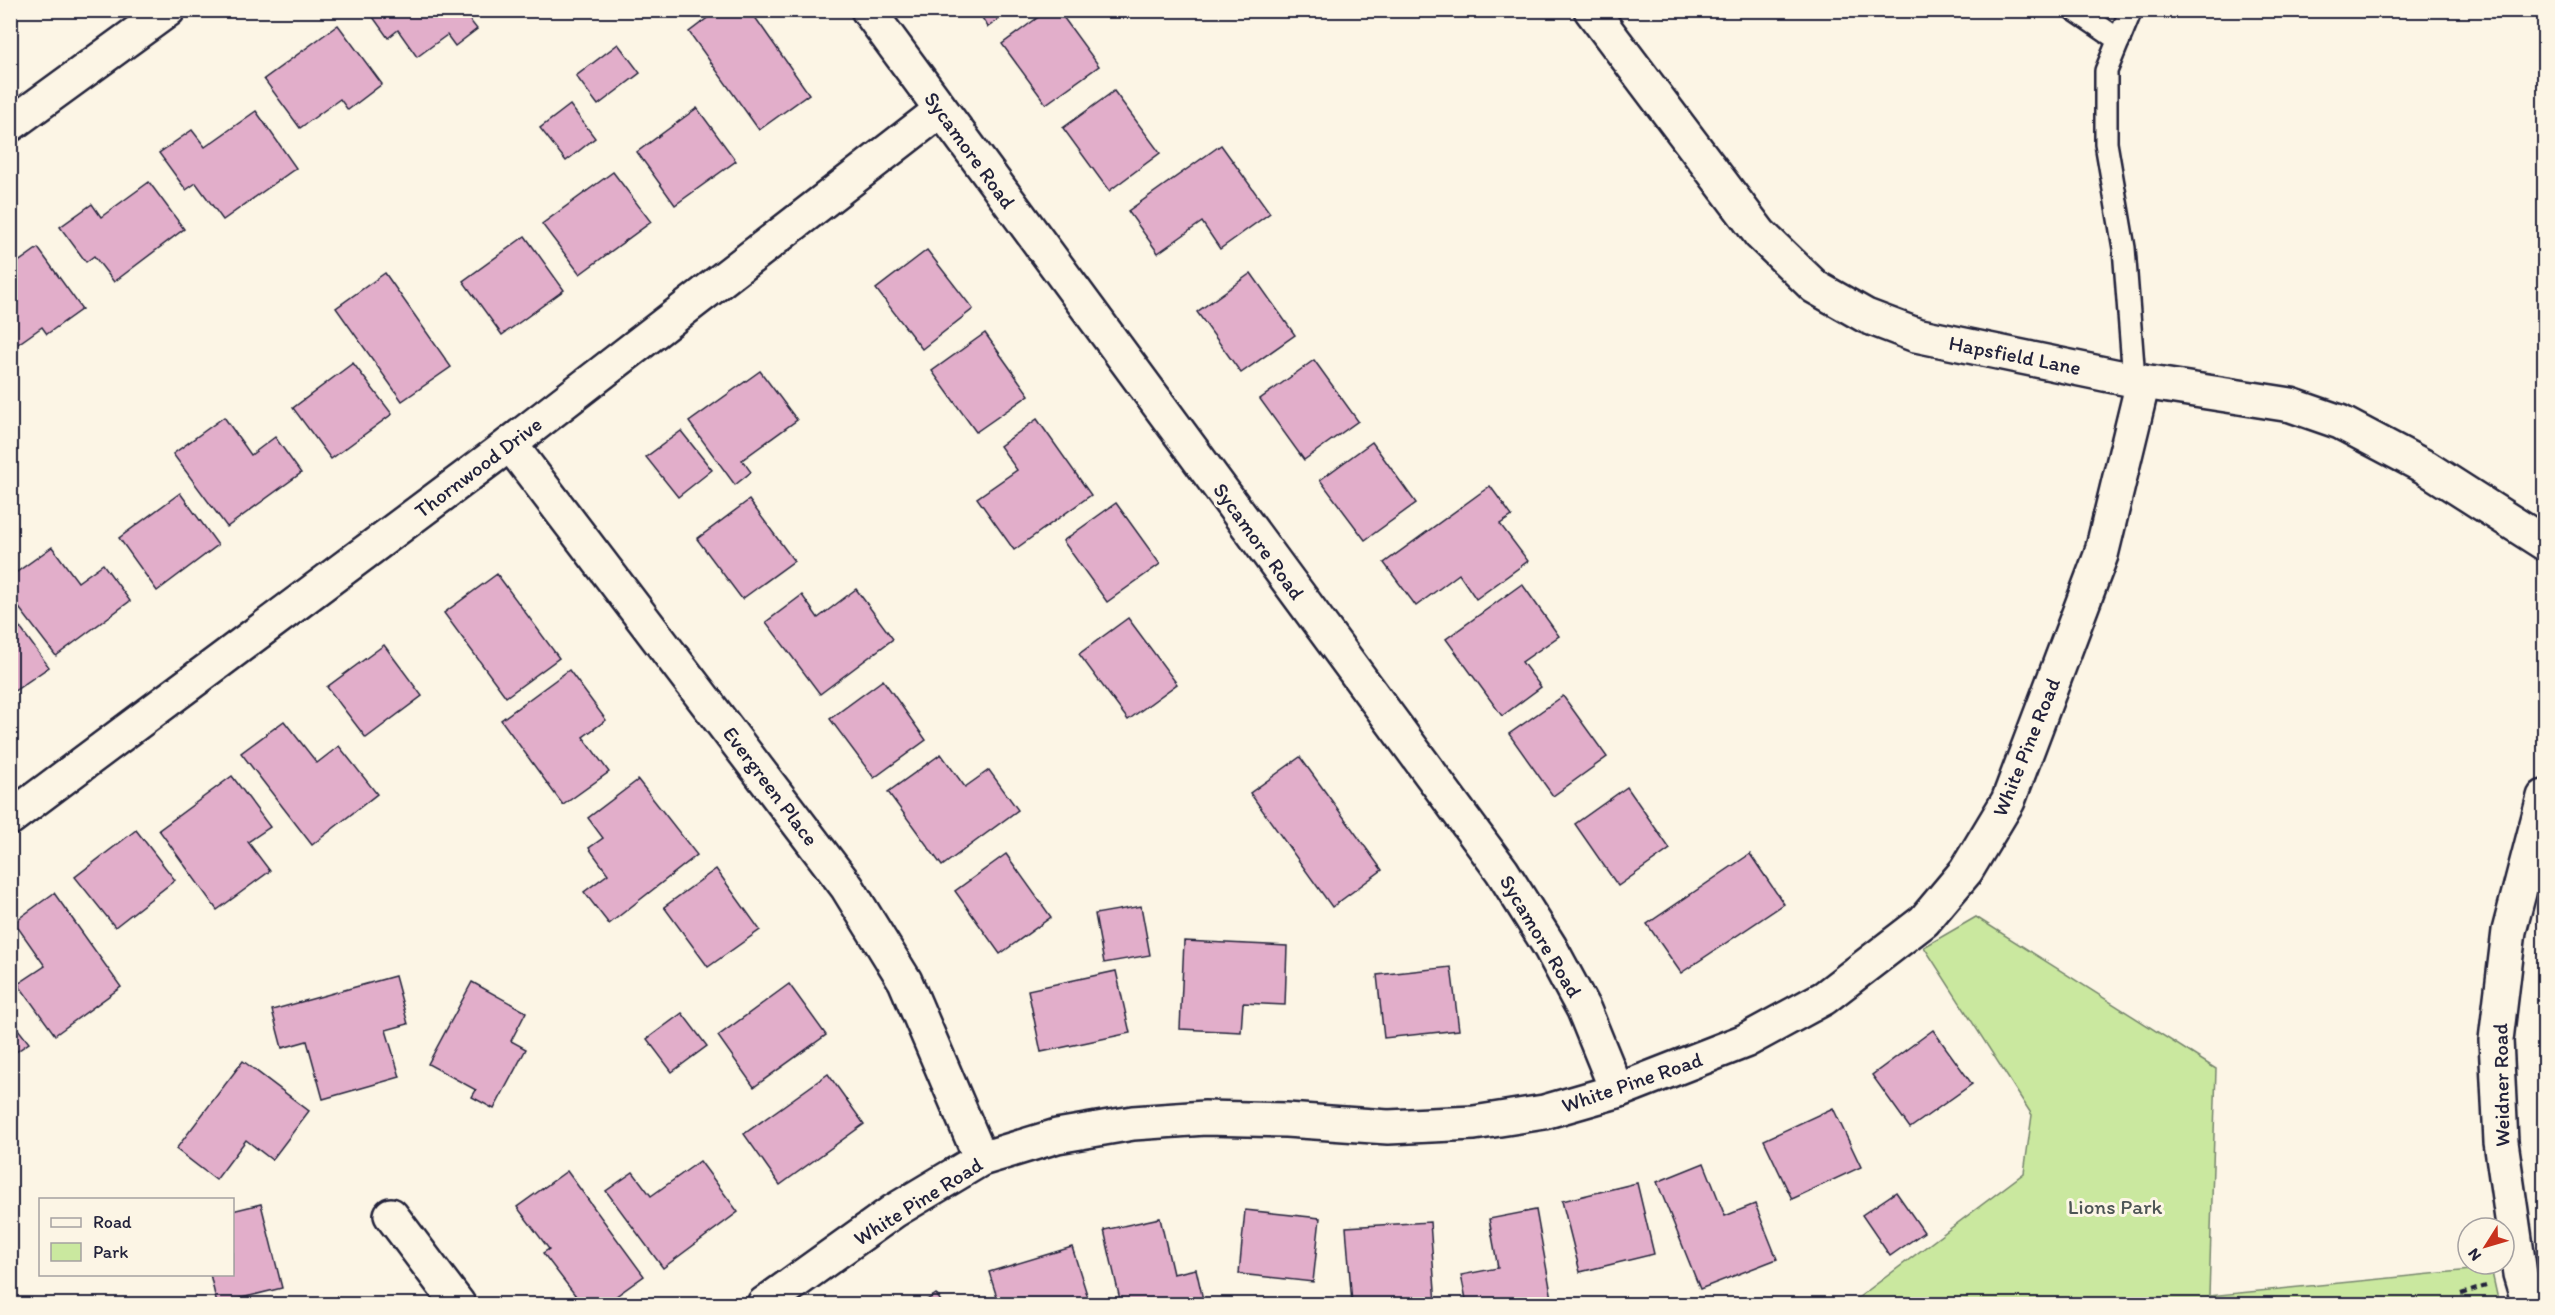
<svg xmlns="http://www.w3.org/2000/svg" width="2555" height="1315" font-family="Itim,sans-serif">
  <rect width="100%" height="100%" fill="#fcf5e5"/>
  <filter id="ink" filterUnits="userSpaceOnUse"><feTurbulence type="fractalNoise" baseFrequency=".0167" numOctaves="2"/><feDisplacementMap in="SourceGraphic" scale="12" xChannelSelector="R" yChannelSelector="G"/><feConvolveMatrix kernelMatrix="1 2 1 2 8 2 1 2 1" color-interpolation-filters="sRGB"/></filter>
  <g filter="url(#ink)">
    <path fill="#cae89f" stroke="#76856d" stroke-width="1.5" d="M1976 917 2216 1069 2209 1296 2491 1268 2499 1304H1850L2024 1173 2032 1115 1924 947Z"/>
    <g fill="#e2aeca" stroke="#22223b" stroke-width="1.5">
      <path d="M368 10H481L469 19 477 29 455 46 447 35 417 57 398 30 388 38Z"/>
      <path d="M718 10H750L809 94 759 130 689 32Z"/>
      <path d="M977 10H1012L988 27Z"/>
      <path d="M1048 10H1058L1099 66 1046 104 1002 44Z"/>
      <path d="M338 25 382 84 348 110 340 99 300 128 264 79Z"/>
      <path d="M618 44 640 73 598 105 576 76Z"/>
      <path d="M1114 91 1160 153 1109 191 1063 128Z"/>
      <path d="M570 105 595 138 566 161 540 128Z"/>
      <path d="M697 108 736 161 675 205 637 152Z"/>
      <path d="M256 111 296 168 223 220 196 183 186 190 159 153 192 130 205 147Z"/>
      <path d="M1221 145 1270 213 1220 249 1202 222 1158 253 1128 211Z"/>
      <path d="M613 172 651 222 580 274 542 224Z"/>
      <path d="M149 182 184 229 114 282 94 256 86 262 60 227 92 204 101 217Z"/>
      <path d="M525 236 564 290 502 335 463 281Z"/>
      <path d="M38 248 82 309 47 334 42 327 15 346 10 340V268Z"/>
      <path d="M927 250 973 309 922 349 876 289Z"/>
      <path d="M385 273 451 367 402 401 336 308Z"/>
      <path d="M1251 273 1295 335 1241 373 1197 312Z"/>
      <path d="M985 333 1029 395 976 432 932 371Z"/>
      <path d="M1314 360 1358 421 1304 460 1260 399Z"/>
      <path d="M353 363 392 414 331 459 293 408Z"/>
      <path d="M760 371 797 420 742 460 751 472 735 485 689 422Z"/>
      <path d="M224 417 251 455 275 437 301 473 227 527 173 454Z"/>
      <path d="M1037 419 1091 495 1014 550 977 498 1017 470 1000 446Z"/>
      <path d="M681 431 712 470 678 497 646 457Z"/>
      <path d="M1372 442 1416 503 1365 540 1320 480Z"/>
      <path d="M1490 486 1512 516 1500 524 1528 561 1476 599 1459 574 1416 606 1384 563Z"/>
      <path d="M180 493 218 545 157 591 119 538Z"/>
      <path d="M749 500 794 561 742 599 697 539Z"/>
      <path d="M1116 503 1160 564 1107 602 1063 541Z"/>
      <path d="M52 547 78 582 103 564 130 601 56 656 10 596V577Z"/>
      <path d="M497 574 559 658 506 697 444 613Z"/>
      <path d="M1522 584 1559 636 1522 662 1541 687 1502 716 1446 639Z"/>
      <path d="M856 589 893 639 820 694 766 622 802 595 818 618Z"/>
      <path d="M10 614 49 667 10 694Z"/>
      <path d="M1128 618 1177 684 1128 720 1079 654Z"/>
      <path d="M384 645 422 696 366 738 327 687Z"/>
      <path d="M569 670 606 720 583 737 609 772 563 805 501 720Z"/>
      <path d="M883 680 926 740 874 778 830 719Z"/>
      <path d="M1563 696 1607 757 1553 796 1509 734Z"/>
      <path d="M284 721 317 763 339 746 377 794 312 845 241 753Z"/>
      <path d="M941 754 965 787 989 770 1018 810 942 866 888 792Z"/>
      <path d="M1300 757 1382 870 1332 907 1250 793Z"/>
      <path d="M232 776 270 827 248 842 270 871 217 910 159 830Z"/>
      <path d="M638 780 697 855 609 924 584 892 608 874 589 848 603 838 588 818Z"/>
      <path d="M1627 787 1670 849 1618 886 1575 824Z"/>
      <path d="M136 830 175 880 115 927 75 877Z"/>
      <path d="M1006 854 1051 917 1000 954 955 891Z"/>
      <path d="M1750 854 1784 904 1681 973 1647 924Z"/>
      <path d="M716 869 760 930 708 967 664 907Z"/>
      <path d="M54 893 121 987 55 1035 18 984 45 966 14 922Z"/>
      <path d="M1141 906 1150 955 1104 963 1095 914Z"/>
      <path d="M1184 941 1287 946 1285 1005 1243 1003 1241 1032 1180 1029Z"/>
      <path d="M1451 967 1459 1030 1384 1038 1377 975Z"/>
      <path d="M1116 971 1130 1033 1041 1052 1028 990Z"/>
      <path d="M395 976 408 1024 386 1030 400 1077 323 1099 307 1041 282 1048 272 1010Z"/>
      <path d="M472 982 526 1012 511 1041 526 1049 494 1109 472 1097 476 1090 428 1064Z"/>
      <path d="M789 984 826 1035 754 1087 718 1036Z"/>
      <path d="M682 1013 707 1046 672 1072 647 1039Z"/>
      <path d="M10 1019 29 1043 10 1056Z"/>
      <path d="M1933 1030 1972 1084 1910 1128 1872 1075Z"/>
      <path d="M243 1061 309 1111 272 1160 246 1140 216 1180 176 1149Z"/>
      <path d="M828 1074 864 1124 780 1185 744 1134Z"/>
      <path d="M1833 1108 1861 1167 1792 1199 1764 1140Z"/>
      <path d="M700 1161 738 1212 663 1268 606 1191 633 1172 651 1196Z"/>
      <path d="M1704 1163 1725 1216 1755 1204 1777 1259 1700 1289 1657 1182Z"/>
      <path d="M567 1171 644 1276 605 1304H582L543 1253 549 1249 517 1207Z"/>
      <path d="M1637 1183 1654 1254 1580 1272 1562 1201Z"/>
      <path d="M1896 1192 1924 1232 1890 1256 1862 1215Z"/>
      <path d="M261 1204 282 1288 217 1304 210 1274H232V1211Z"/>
      <path d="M1245 1210 1320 1218 1313 1282 1239 1274Z"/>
      <path d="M1536 1210 1553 1304H1467L1461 1275 1498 1268 1489 1219Z"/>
      <path d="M1160 1218 1173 1274 1196 1269 1204 1304H1121L1104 1230Z"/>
      <path d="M1430 1222 1436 1304H1352L1346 1227Z"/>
      <path d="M1072 1247 1090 1304H999L989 1272Z"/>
      <path d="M936 1294 943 1304H921Z"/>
    </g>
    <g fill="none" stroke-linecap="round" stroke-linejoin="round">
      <defs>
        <g id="lane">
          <path d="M2075 10 2119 40"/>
          <path d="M2131 10 2106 71V143L2124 248 2134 379"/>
        </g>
        <g id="street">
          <path d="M868 10 1502 871 1550 947 1584 1010 1617 1091"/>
          <path d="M1591 10 1760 234 1815 287 1866 316 1916 335 2143 382 2291 405 2340 422 2425 467 2544 543"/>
          <path d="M10 125 168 10"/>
          <path d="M510 444 847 887 905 981 981 1159"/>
          <path d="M10 818 510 444 941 110"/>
          <path d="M391 1215 458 1304"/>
          <path d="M764 1304 894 1211 981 1159 1057 1136 1133 1123 1205 1118 1286 1120 1388 1127 1474 1123 1544 1112 1617 1091 1745 1041 1824 998 1924 921 1966 871 2008 801 2101 555 2143 382"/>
          <path d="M2529 1304 2520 1274 2501 1142 2496 1040 2509 931 2544 797"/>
        </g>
      </defs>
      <use href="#lane" stroke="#22223b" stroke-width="26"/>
      <use href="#street" stroke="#22223b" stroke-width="38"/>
      <path stroke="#22223b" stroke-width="4" stroke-dasharray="6 4.5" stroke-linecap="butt" d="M2461 1294 2486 1286"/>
      <use href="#lane" stroke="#fcf5e5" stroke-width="21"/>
      <use href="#street" stroke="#fcf5e5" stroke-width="33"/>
    </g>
  </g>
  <g text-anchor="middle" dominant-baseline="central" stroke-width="6" stroke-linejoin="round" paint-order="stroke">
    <g font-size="21" fill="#22223b" stroke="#fcf5e5">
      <text transform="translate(970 150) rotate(54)">Sycamore Road</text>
      <text transform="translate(2015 355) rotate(11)">Hapsfield Lane</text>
      <text transform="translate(478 467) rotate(-37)">Thornwood Drive</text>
      <text transform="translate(1259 541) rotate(54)">Sycamore Road</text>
      <text transform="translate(2026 747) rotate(-68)">White Pine Road</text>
      <text transform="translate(771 786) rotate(53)">Evergreen Place</text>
      <text transform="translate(1541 936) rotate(59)">Sycamore Road</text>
      <text transform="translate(1632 1082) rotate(-19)">White Pine Road</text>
      <text transform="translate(2501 1085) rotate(-91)">Weidner Road</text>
      <text transform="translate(918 1201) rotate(-32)">White Pine Road</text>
    </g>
    <g font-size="21" fill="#4c5454" stroke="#fcf5e5">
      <text x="2115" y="1206">Lions Park</text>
    </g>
  </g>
  <rect width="2555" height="1315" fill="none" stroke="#fcf5e5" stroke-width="36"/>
  <rect x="18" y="18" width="2519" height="1279" fill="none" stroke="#22223b" stroke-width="2" filter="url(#ink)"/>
  <rect x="39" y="1198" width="195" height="78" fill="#fcf5e5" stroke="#a5a1a1" stroke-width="1.5"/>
  <rect x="51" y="1218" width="30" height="9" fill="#fcf5e5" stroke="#a5a1a1" stroke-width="1.5"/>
  <text x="93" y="1228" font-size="18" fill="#22223b">Road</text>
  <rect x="51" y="1243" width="30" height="18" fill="#cae89f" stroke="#a5a1a1" stroke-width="1.5"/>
  <text x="93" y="1258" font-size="18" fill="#22223b">Park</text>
  <g transform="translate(2486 1246) rotate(233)"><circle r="28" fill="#fcf5e5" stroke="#a5a1a1" stroke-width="1.5"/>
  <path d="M0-4.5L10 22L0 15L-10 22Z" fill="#c8321e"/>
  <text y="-9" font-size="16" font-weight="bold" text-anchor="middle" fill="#22223b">N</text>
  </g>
</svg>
